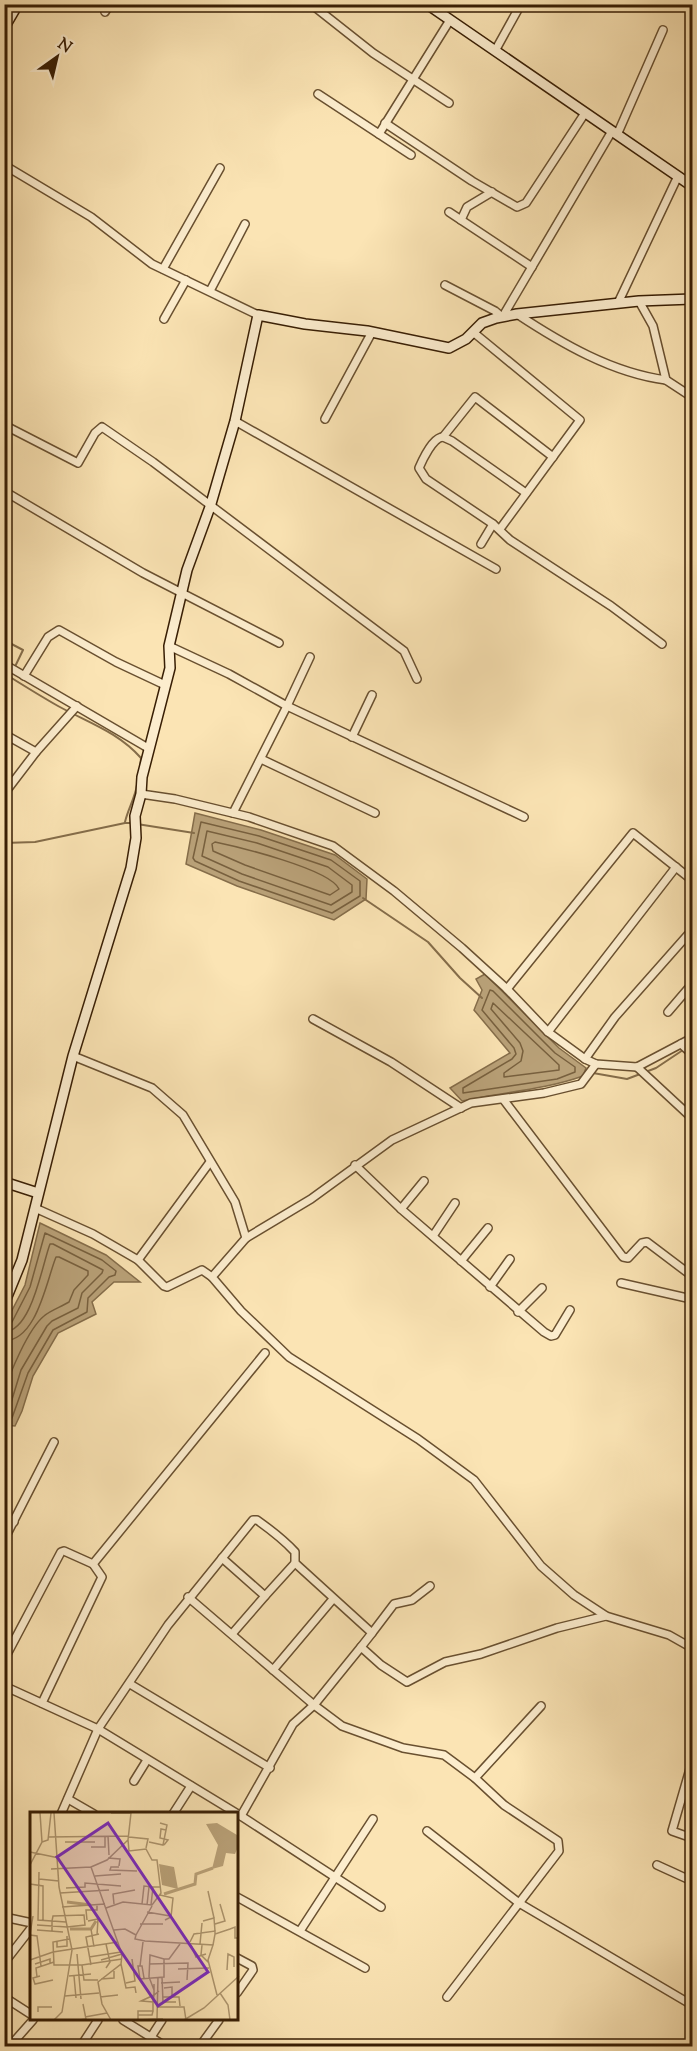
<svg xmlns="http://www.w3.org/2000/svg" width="697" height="2051" font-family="'Sorts Mill Goudy',serif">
  <rect width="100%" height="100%" fill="#fbe4b4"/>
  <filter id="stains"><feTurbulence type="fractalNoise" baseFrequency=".00333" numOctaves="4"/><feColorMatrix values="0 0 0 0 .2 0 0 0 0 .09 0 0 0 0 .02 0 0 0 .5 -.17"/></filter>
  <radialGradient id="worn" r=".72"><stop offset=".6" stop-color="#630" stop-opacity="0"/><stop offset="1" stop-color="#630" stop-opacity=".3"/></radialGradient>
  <g fill="#b9a178" stroke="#856d4a" stroke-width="1.5">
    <path d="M195 813 261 830 335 855 367 879 366 899 334 920 237 886 186 864Z"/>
    <path d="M485 974 559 1048 586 1068 583 1076C544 1090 502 1092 462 1101L450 1088 510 1053 474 1010 482 990 476 979Z"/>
    <path d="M40 1223 106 1255 140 1282H114L92 1302 96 1314 58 1333 33 1376 22 1411 15 1426 5 1425V1324L25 1285Z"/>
  </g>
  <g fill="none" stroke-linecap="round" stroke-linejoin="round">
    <g stroke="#78603e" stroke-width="1.5">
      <path d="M201 822 259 836 331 860 360 881V896L332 913 239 881 195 861 193 858Z"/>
      <path d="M207 831 257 843 328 867 352 885V892L331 905 242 874 202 856Z"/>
      <path d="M215 842C239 847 330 869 339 889L330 895 245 865 213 851 212 844Z"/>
      <path d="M490 990 493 991 555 1053 575 1067V1072L557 1079 463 1093V1088L512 1059 516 1054 514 1048 482 1010Z"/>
      <path d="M493 1003 559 1065V1070L504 1077V1073L521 1061 523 1051 520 1043 491 1009Z"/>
      <path d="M4 1325 12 1322 30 1287 45 1233 102 1260 116 1271 115 1275 109 1277 88 1298 87 1312 53 1330 28 1373 12 1418 4 1420"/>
      <path d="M4 1332C32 1331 42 1265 50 1244H53L103 1270 102 1273 82 1293 78 1308 52 1321 47 1326 21 1370 10 1406 4 1412"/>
      <path d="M4 1341C37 1340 46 1282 56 1257H59L88 1271V1275L74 1290 69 1302C61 1307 51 1310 44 1316 28 1329 10 1373 4 1392"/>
    </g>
    <g stroke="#856d4a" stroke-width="2">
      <path d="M4 640 23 650 10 677C26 687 42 697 58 706 89 723 118 732 141 758L140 768"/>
      <path d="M125 822C128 809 135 798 137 785"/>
      <path d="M137 824 194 833"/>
      <path d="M4 843 35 842 125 823H132"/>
      <path d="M363 898 428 942 460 978 482 998"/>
      <path d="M593 1073 627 1079 656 1068 692 1044"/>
    </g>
    <defs>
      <g id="street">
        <path d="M218 4 222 7"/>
        <path d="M311 4 373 53 449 103"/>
        <path d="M105 12 110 4"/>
        <path d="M495 51 521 4"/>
        <path d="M318 94 379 134 450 20"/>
        <path d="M385 123 472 181 517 207 526 203 585 113"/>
        <path d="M379 134 411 155"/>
        <path d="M617 135 663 30"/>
        <path d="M4 165 91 217 152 264 258 315"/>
        <path d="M449 212 532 267"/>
        <path d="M461 220 467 207 492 192"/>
        <path d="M163 269 220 168"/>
        <path d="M445 285 495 311 502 317"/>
        <path d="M210 291 245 224"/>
        <path d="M639 301 653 326 666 380 692 397"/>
        <path d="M618 303 678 176"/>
        <path d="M517 314C561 343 612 373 666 380"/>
        <path d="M503 316 612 131"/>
        <path d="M164 319 186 280"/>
        <path d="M473 332 580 420 500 529"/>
        <path d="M325 419 372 332"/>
        <path d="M235 421 496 569"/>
        <path d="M4 425 78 463 95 433 102 427 153 462 404 651 417 679"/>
        <path d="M443 437 475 397 553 457"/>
        <path d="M4 491 143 573 279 643"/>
        <path d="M526 493 452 441C452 441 443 437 443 437 433 437 422 461 419 468L426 479 493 524 510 540 611 606 662 644"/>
        <path d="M481 544 493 524"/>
        <path d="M169 646 229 674 287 706 310 657"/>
        <path d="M4 664 148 748"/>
        <path d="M24 676 48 637 59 630 116 662 165 685"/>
        <path d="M4 734 36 752 77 706"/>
        <path d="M352 737 372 695"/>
        <path d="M261 759 375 813"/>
        <path d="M4 794 36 752"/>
        <path d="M141 794 175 799 249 817 333 846 394 891 462 948 507 989 548 1032 585 1059 596 1064 637 1067 692 1038"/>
        <path d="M233 813 287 706 524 817"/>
        <path d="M507 989 633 833 692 880"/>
        <path d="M668 1012 692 984"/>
        <path d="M313 1019 391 1062 461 1108"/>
        <path d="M548 1032 676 867"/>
        <path d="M681 1044 692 1054"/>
        <path d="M73 1056 152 1088 183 1115 235 1202 246 1238 212 1277 241 1311 289 1357 418 1439 474 1480 541 1566 574 1595 606 1616 669 1635 692 1648"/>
        <path d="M585 1059 615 1017 692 930"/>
        <path d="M637 1067 692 1118"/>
        <path d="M503 1099 623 1257 628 1258 642 1243 647 1242 692 1276"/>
        <path d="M355 1165 401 1209 544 1332 551 1336 555 1335 570 1310"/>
        <path d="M35 1208 93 1234 138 1260 164 1286 167 1287 202 1270 212 1277"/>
        <path d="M401 1209 424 1181"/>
        <path d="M433 1236 455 1203"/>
        <path d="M246 1238 311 1199 392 1140 471 1103 544 1093 581 1084 596 1064"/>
        <path d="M138 1260 210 1162"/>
        <path d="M461 1261 488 1228"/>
        <path d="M621 1283 687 1298 692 1294"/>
        <path d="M490 1287 510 1259"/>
        <path d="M518 1312 542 1288"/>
        <path d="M4 1518 14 1522"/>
        <path d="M4 1540 54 1442"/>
        <path d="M222 1558 265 1596 295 1563"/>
        <path d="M93 1564 265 1353"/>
        <path d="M188 1597 314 1705 342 1726 403 1748 444 1755 475 1778 504 1805 558 1841 559 1851 447 1997"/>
        <path d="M372 1633 394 1604 412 1600 430 1586"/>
        <path d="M232 1634 265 1596"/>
        <path d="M4 1660 61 1552 64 1551 93 1564 102 1577 42 1703"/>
        <path d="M273 1670 333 1599"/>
        <path d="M130 1684 270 1768"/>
        <path d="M4 1686 98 1729 241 1816 293 1724 314 1705 361 1647 381 1665 407 1682 445 1662 481 1654 557 1628 606 1616"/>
        <path d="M692 1762 672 1831 692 1838"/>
        <path d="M475 1778 541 1706"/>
        <path d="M134 1781 147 1760"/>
        <path d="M68 1799 94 1814"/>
        <path d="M61 1814 98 1729 168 1625 253 1520H257C271 1530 284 1540 295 1552V1563L372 1633 361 1647"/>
        <path d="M173 1814 191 1786"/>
        <path d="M241 1816 381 1907"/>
        <path d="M427 1831 519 1903 692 2005"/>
        <path d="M657 1865 692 1881"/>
        <path d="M237 1897 365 1968"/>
        <path d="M4 1917 32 1923"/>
        <path d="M300 1931 373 1819"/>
        <path d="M237 1958 252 1966 253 1970 237 1993"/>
        <path d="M4 1963 32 1927"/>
        <path d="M4 1997 32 2015"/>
        <path d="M123 2020 165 2046"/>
        <path d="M151 2037 162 2020"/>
        <path d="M10 2046 33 2020"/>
        <path d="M81 2046 98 2020"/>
        <path d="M200 2046 219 2020"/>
        <path d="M689 2046 692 2041"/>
      </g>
      <g id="secondary">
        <path d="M427 4 692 186"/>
        <path d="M4 28 18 4"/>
        <path d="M4 1182 38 1193"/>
        <path d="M4 1304 22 1260 73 1056 131 868 136 838 135 816 141 794 142 777 170 668 169 646 187 570 210 507 235 421 258 315 305 324 367 331 449 348 466 339 482 323 496 318 517 314 639 301 692 299"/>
      </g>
    </defs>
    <use href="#street" stroke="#695030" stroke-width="10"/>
    <use href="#secondary" stroke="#381e04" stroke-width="12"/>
    <use href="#street" stroke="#fcedce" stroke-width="7"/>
    <use href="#secondary" stroke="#fcedce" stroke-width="9"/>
  </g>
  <g transform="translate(30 1812)">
    <rect width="208" height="208" fill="#fbe4b4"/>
    <path d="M187 11 207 23 208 35 205 42 196 41 193 54 182 57 188 33 176 12ZM129 52 144 55 148 77 132 73Z" fill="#b9a178"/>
    <path fill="none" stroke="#b9a178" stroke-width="3" d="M134 82 165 72 166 62 183 56M37 90 61 93M40 117H61L66 109"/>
    <path fill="none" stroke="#ad956e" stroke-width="1.5" d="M81 1H101M78 24 79 43M18 25 99 24M99 25 118 27 116 36M12 30 18 28 21 1M35 30H65M119 30 133 33 137 13 130 11M134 33 138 28 130 26 131 17 136 18M61 35H75V24M0 40 29 46M78 46 90 47 89 54M0 53 12 30 10 1M89 55H81L80 58 107 59M21 57 61 55M9 60 8 108 36 110M65 64 91 62M9 67 29 69M0 72 13 74V109M36 76 55 75V71L91 74M178 79 184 106M30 81 79 78M130 83 143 86 141 105 135 108M84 92 83 82 105 78M112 92 114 74 123 75M117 93 119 75M121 93 123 75H130M32 95 75 92M76 96 93 90 122 93 131 81 127 48H122L116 37 99 39 98 28M117 100 140 104M57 108 56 98H67V92M58 109 68 107 67 123M173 109 184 106 185 119M110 112H133M185 112 195 109 190 92M7 113 37 115 55 113 54 103 23 104 22 109V119M61 117 64 135M7 118 33 120M84 118 95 117 106 123 105 127 115 129 183 133 178 148 187 183M0 122 3 104M0 123 7 124 11 154M106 123 122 94M39 127 23 130 24 153H52L54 168H68M27 129V135L37 134V124M160 130 164 122 185 119V122M76 132 80 150 76 156M170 132 172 111M161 133 166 145 176 142M172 133 171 143 179 151M183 133 185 122 200 117 205 115V126H209M47 142 51 187M59 145 91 140M0 148 23 140 88 130M71 148 92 142M5 152 20 147V151M91 152 96 176 105 175 106 181M119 152 158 151 157 168M52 153 92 147M61 153 56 125 69 122M110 154 113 130M148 157 179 156M197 158 198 142 204 145V155M10 164 3 166 5 172 23 168M39 164 61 162M44 164 46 186M7 165 6 156 24 150M128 165 127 207H133M132 165 133 190H146M114 166 112 154H108L110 167 134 165V147H139L150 132M71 167 84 166V159M96 171 105 169 102 147M131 171 150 170M124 172V183L123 190 111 189 124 183 129 179M134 176 142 175V185M124 178 119 165 120 143 134 147M190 181 198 193 200 208M35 184 69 181M70 185 88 183M133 185H149L150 194M123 190V199H108V208L127 207M128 195H154L156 208M8 200V195H22M108 203H122L123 199M55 205 77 201M24 208 32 200 42 138 29 75 24 1M49 208 56 207 53 192M81 208 72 192 68 170 91 152 92 142 61 55 77 48 98 28 101 1M154 208 174 196 209 164"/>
    <path fill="#7b2cbf" fill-opacity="0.15" stroke="#7b2cbf" stroke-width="3" d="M78 11 178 160 128 194 27 45Z"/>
    <rect width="208" height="208" fill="none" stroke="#381e04" stroke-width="3"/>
  </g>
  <rect width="697" height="2051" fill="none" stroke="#fbe4b4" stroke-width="24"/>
  <rect x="6" y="6" width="685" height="2039" fill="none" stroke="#381e04" stroke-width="3"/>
  <rect x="12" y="12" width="673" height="2027" fill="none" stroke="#381e04" stroke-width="1.5"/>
  <g transform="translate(57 57) rotate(34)" stroke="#fcedce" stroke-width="4.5" paint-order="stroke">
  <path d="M0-4.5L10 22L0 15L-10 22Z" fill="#381e04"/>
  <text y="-9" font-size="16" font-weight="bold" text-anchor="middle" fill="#381e04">N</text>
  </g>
  <rect width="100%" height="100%" filter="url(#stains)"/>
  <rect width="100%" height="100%" fill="url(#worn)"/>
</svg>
